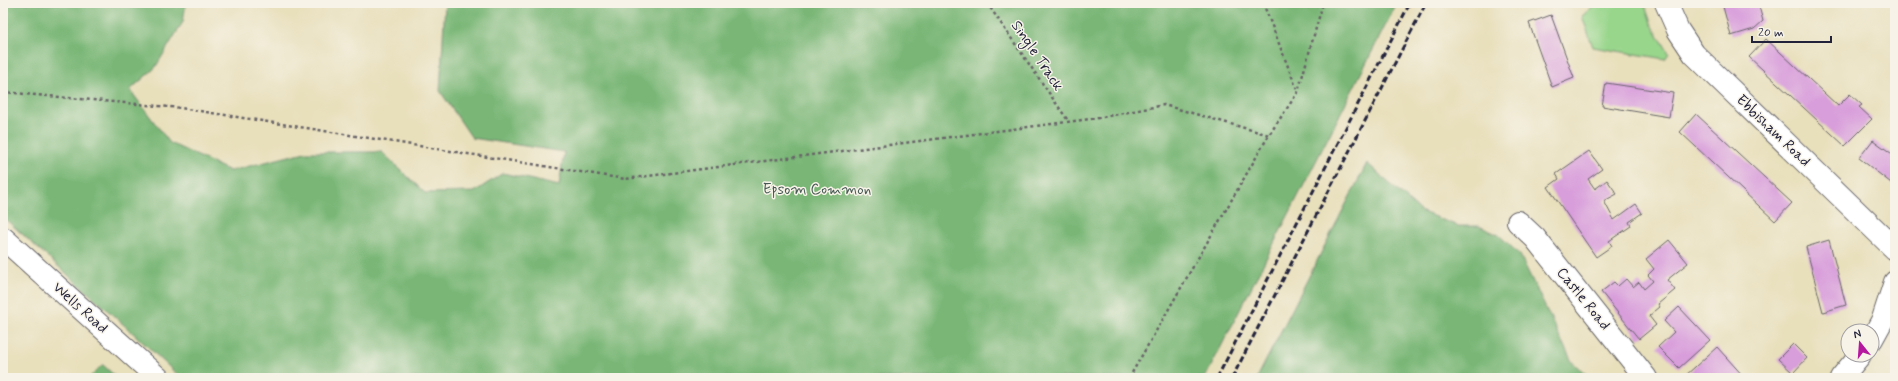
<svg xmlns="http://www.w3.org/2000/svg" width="1898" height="381" font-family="Mynerve,sans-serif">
  <rect width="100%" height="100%" fill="#f7f3e8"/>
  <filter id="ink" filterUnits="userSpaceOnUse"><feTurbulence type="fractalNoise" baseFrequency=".025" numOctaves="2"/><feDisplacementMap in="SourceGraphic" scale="8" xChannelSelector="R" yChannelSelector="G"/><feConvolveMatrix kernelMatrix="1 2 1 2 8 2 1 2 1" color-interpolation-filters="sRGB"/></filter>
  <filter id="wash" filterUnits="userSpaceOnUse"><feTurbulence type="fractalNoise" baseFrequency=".012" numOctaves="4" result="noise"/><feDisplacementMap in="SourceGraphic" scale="16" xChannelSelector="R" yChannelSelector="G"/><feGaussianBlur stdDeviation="0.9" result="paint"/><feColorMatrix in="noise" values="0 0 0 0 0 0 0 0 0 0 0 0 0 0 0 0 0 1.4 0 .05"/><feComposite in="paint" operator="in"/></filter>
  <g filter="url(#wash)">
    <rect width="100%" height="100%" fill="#e8dfbb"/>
    <path fill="#98d68b" stroke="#5d7c63" d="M1597 3H1644L1651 23 1669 53 1665 59 1593 47 1582 16Z"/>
    <g fill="#7ab777" stroke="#4e6c59">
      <path d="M3 3H186L183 22 155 68 130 90 170 143 230 171 305 152H382L425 193 474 192 503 173 559 186 564 152 472 138 440 91 445 3H1397L1205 378H181L134 334 3 217Z"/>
      <path d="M1367 163 1420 211 1458 226H1479L1499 235 1520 255 1572 362 1591 378H1257Z"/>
      <path d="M102 365H103L117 378H89Z"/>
    </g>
    <g id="blocks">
      <g fill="#d89ddb">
        <path d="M1722 3H1758L1763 21 1754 29 1731 36Z"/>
        <path d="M1551 15 1574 78 1552 87 1529 23Z"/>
        <path d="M1766 39 1838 106 1850 94 1862 105 1859 107 1872 119 1845 146 1749 57Z"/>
        <path d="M1606 83 1673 93 1669 117 1602 106Z"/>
        <path d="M1696 114 1792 203 1775 221 1680 132Z"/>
        <path d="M1873 140 1895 156V186L1859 158Z"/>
        <path d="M1589 151 1602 169 1588 179 1595 189 1607 180 1617 194 1604 201 1614 220 1636 204 1642 213 1629 222 1631 226 1609 241 1612 246 1596 257 1548 187 1559 179 1556 174Z"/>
        <path d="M1669 240 1688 263 1667 280 1675 290 1658 304 1660 307 1649 316 1656 325 1639 339 1601 292 1614 282 1618 286 1626 279 1633 287 1639 282 1644 289 1653 281 1648 275 1654 269 1646 259Z"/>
        <path d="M1829 240 1846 305 1823 312 1806 247Z"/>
        <path d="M1679 307 1710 340 1679 368 1658 347 1674 332 1664 321Z"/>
        <path d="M1793 344 1807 358 1793 373 1778 359Z"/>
        <path d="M1717 347 1745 378H1687L1685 376Z"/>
      </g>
    </g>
  </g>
  <g filter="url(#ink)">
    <use href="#blocks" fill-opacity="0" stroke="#676468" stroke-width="1"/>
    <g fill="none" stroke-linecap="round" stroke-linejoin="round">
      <defs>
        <g id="street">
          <path d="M1666 3 1678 30 1694 54 1895 249"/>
          <path d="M1518 222 1535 238 1646 378"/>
          <path d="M1872 339 1883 319 1895 282"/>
          <path d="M1841 378 1860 355"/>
        </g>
        <path id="secondary" d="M3 238 158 378"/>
      </defs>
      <use href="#street" stroke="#676468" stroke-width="24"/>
      <use href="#secondary" stroke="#676468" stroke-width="24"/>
      <g stroke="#676468" stroke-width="2.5" stroke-dasharray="3 3" stroke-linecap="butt">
        <path d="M987 3 1069 122"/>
        <path d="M1263 3 1298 92"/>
        <path d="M3 92 181 108 625 179 1098 118 1164 105 1269 135"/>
        <path d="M1129 378 1269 135 1298 92 1323 3"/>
      </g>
      <use href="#street" stroke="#fff" stroke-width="22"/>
      <use href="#secondary" stroke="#fff" stroke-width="22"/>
      <g stroke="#22223b" stroke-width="3" stroke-dasharray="6 3" stroke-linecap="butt">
        <path d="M1217 378 1410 3"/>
        <path d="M1232 378 1426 3"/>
      </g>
    </g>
  </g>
  <g text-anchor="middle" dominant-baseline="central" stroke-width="3" stroke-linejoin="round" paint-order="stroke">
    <g font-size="15" fill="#22223b" stroke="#f7f3e8">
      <text transform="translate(1037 56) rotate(56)">Single Track</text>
      <text transform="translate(1773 131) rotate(44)">Ebbisham Road</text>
      <text transform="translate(1583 299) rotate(51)">Castle Road</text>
      <text transform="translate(80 308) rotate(42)">Wells Road</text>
    </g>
    <g font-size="15" fill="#455853" stroke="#f7f3e8">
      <text x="817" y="190">Epsom Common</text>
    </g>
  </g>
  <rect width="1898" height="381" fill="none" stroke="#f7f3e8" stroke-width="16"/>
  <g transform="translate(1860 343) rotate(343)"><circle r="19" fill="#f7f3e8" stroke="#a29fa3"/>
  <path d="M0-3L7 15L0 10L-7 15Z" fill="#b5179e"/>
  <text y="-6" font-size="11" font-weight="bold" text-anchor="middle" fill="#22223b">N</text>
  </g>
  <path d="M1752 36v6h79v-6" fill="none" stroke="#22223b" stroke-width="2"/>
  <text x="1758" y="36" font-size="12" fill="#22223b" stroke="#f7f3e8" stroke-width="3" paint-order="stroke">20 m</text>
</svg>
